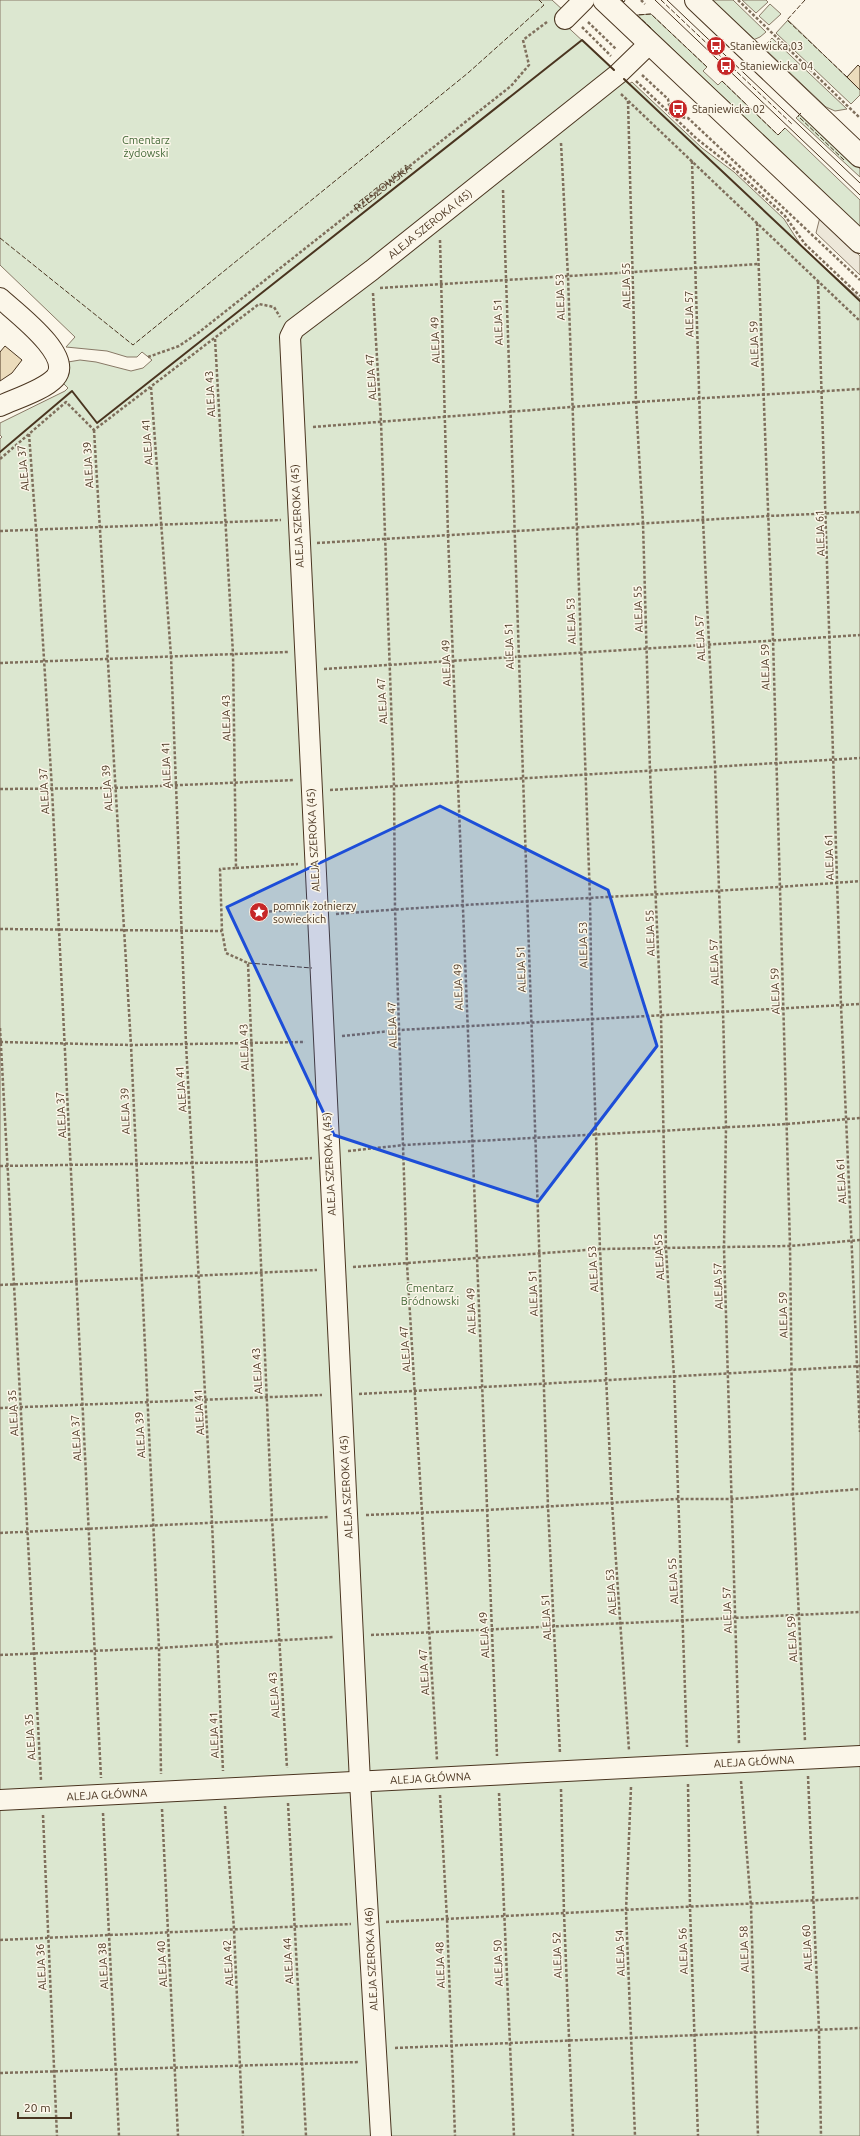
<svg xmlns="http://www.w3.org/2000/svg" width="860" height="2136" font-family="Ubuntu,sans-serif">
  <rect width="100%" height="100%" fill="#fbf6e9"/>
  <g fill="#dce7d0" stroke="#887966">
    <path d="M0 0H552L564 11 558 18 629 84 632 82 702 148 734 172 784 219 802 247 860 299V2136H0V439L2 437 0 435V423L65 391 68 388 63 383 67 376 68 362 80 360 96 362 131 371 143 368 152 360 142 352 137 357H127L107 351 66 347 75 337 0 265Z"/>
    <path d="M711 0H733L766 32 760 37 753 40Z"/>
    <path d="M742 0H766L768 2 756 13Z"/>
    <path d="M770 4 781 14 769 25 759 16Z"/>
    <path d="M651 14 707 67 703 71 718 85 722 81 778 135 785 128 860 200V227L637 15Z"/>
    <path d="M788 20 860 90V95L851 104 776 33Z"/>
    <path d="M772 38 847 109 835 111 826 107 765 49 766 44Z"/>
    <path d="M802 112 860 169V177L796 118Z"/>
  </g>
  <path fill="#ede7d9" stroke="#887966" d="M820 217 860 256V275L816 233Z"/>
  <g fill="#ecdcbc" stroke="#4a3520">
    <path d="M858 65 860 67V90L847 77Z"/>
    <path d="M5 346 22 360 12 373 0 381V352Z"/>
  </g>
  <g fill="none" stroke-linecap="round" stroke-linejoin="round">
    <defs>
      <g id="minor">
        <path d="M565 19 584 0"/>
        <path d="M0 298C15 312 75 356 55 378 44 390 15 399 0 406"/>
        <path id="s2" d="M0 1800 860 1756"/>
        <path id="s3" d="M381 2136 360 1782 290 337 294 329 372 270 618 74 650 43"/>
      </g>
      <g id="major">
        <path d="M604 0 860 242"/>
        <path d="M696 0 860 156"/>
      </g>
    </defs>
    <use href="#minor" stroke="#4a3520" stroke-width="22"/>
    <use href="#major" stroke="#4a3520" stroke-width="24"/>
    <g stroke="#7f6f5c" stroke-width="2.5" stroke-dasharray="3 2" stroke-linecap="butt">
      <path d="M641 0 645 4"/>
      <path d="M738 0 860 118"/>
      <path d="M588 22 616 49"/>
      <path d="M582 27 611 56"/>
      <path d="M642 75 668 99 669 105 680 117 688 118 860 280"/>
      <path d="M636 81 697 139 729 164 785 216 805 244 860 296"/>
      <path d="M621 94 860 321"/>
      <path d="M628 101 636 402 643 523 650 771 661 1016 666 1249 674 1376 687 1747"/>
      <path d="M561 143 568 277 590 899 592 1020 600 1249 612 1503 629 1750"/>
      <path d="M692 161 703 520 715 767 723 1011 726 1127 724 1248 739 1744"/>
      <path d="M503 190 548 1507 560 1754"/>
      <path d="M757 223 773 639 790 1246 793 1495 805 1741"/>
      <path d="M440 240 448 535 497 1756"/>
      <path d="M818 281 841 1005 860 1432"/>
      <path d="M380 288 759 264"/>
      <path d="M373 293 381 422 394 786 395 909 407 1264 437 1760"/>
      <path d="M215 339 233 654 236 868 220 869 222 931 226 953 248 963 272 1519 287 1768"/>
      <path id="s1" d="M148 357 179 346 198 333 511 86 529 65 523 40 547 22"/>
      <path d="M151 387 171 656 186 1044 212 1522 223 1771"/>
      <path d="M313 427 636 402 860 389"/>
      <path d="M94 430 131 1045 159 1648 161 1774"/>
      <path d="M29 434 36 529 52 789 101 1778"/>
      <path d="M0 459 66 402 94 430 259 304 274 307 280 317"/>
      <path d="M0 531 281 520"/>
      <path d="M317 543 768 516 860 512"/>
      <path d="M0 663 288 652"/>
      <path d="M324 669 860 635"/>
      <path d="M0 789 114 788 294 780"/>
      <path d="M330 790 860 758"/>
      <path d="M236 868 298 864"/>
      <path d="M259 912 299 910"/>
      <path d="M336 914C510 900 685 895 860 881"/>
      <path d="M0 929 222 931"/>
      <path d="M0 1028 41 1780"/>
      <path d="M342 1036 400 1030 860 1004"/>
      <path d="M0 1042 131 1045 305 1042"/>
      <path d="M348 1151 404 1145 787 1124 860 1118"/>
      <path d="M0 1166 255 1162 312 1158"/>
      <path d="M353 1267 600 1249 790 1246 860 1240"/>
      <path d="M0 1285 317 1270"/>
      <path d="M359 1394 860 1366"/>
      <path d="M0 1408 322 1395"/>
      <path d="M366 1515 487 1510 677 1499H732L860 1489"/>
      <path d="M0 1533 329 1517"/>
      <path d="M371 1635 860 1612"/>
      <path d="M0 1655 159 1648 334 1637"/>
      <path d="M808 1776 819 2030 821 2136"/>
      <path d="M741 1781 751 1906 758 2136"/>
      <path d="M688 1784 690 1908 698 2136"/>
      <path d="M631 1787 626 1911 635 2136"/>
      <path d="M561 1789 564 1913 573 2136"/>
      <path d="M499 1793 514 2136"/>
      <path d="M440 1795 447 1919 455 2136"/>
      <path d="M288 1803 306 2136"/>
      <path d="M225 1806 234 1929 243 2136"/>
      <path d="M162 1809 178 2136"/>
      <path d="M103 1813 119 2136"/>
      <path d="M43 1815 57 2136"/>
      <path d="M386 1922 860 1898"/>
      <path d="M0 1940 351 1924"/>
      <path d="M395 2048 860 2028"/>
      <path d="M0 2073 359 2062"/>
    </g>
    <use href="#minor" stroke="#fbf6e9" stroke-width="20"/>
    <use href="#major" stroke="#fbf6e9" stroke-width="22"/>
    <g stroke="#4a3520" stroke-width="1">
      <path d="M655 0 860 195"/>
      <path d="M667 0 860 183"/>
    </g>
    <g stroke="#4a3520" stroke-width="1" stroke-dasharray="5 2" stroke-linecap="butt">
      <path d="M622 0 624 2 625 0"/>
      <path d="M661 0 793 125"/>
      <path d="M805 0 787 20 847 77"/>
      <path d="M651 28 637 15 651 14 707 67"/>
      <path d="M722 81 778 135 785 128"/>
      <path d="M801 113 798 116 844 160"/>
      <path d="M0 238 133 345 468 73 544 5 539 0"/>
      <path d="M248 963 312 968"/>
    </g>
    <g stroke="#4a3520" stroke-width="2">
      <path d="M624 79 860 301"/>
      <path d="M0 452 72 391 97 423 582 40 614 70"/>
    </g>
  </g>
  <path fill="#1d4ed8" fill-opacity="0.2" stroke="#1d4ed8" stroke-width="3" stroke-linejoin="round" d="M440 806 608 890 657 1046 538 1202 334 1135 227 907Z"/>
  <defs>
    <symbol id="bus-disc" viewBox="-11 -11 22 22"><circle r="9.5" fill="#c62828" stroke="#fbf6e9"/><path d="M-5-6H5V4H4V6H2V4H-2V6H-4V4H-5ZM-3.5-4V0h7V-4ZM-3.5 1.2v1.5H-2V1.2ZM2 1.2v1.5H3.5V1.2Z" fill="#fff"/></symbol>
    <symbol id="sight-disc" viewBox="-11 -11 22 22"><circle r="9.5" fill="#c62828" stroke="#fbf6e9"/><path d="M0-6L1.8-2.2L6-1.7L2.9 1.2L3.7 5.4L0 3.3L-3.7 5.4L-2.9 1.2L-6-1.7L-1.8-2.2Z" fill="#fff"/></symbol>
  </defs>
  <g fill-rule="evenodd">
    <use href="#bus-disc" x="705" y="35" width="22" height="22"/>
    <use href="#bus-disc" x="715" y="55" width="22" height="22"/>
    <use href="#bus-disc" x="667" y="98" width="22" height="22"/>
    <use href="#sight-disc" x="248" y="901" width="22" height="22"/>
  </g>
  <g text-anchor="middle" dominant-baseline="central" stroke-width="3" stroke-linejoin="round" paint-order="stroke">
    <g font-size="11" fill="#4a3520" stroke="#fbf6e9" text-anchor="start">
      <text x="730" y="46">Staniewicka 03</text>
      <text x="740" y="66">Staniewicka 04</text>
      <text x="692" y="109">Staniewicka 02</text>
      <text x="273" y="906">pomnik żołnierzy<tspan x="273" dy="13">sowieckich</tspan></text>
    </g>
    <g font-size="11" fill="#436837" stroke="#fbf6e9">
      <text x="146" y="140">Cmentarz<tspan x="146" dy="13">żydowski</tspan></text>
      <text x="430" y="1288">Cmentarz<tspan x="430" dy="13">Bródnowski</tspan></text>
    </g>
    <g font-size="11" fill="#4a3520" stroke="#fbf6e9">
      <text stroke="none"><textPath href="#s1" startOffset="291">RZESZOWSKA</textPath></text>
      <text stroke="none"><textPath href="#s3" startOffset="1982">ALEJA SZEROKA (45)</textPath></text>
      <text transform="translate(626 286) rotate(-91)">ALEJA 55</text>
      <text transform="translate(560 297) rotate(-92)">ALEJA 53</text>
      <text transform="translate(689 314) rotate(-91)">ALEJA 57</text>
      <text transform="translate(498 322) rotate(-92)">ALEJA 51</text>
      <text transform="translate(435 340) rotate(-92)">ALEJA 49</text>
      <text transform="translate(754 344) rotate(-92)">ALEJA 59</text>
      <text transform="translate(371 377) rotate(-94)">ALEJA 47</text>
      <text transform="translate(210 394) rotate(-93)">ALEJA 43</text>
      <text transform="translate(147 442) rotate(-94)">ALEJA 41</text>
      <text transform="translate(88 465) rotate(-93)">ALEJA 39</text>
      <text transform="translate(23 468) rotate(-95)">ALEJA 37</text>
      <text transform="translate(297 516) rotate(-93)">ALEJA SZEROKA (45)</text>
      <text transform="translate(820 533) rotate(-92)">ALEJA 61</text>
      <text transform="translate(638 609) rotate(-92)">ALEJA 55</text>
      <text transform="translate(571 621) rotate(-92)">ALEJA 53</text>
      <text transform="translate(700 638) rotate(-93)">ALEJA 57</text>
      <text transform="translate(509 646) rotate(-92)">ALEJA 51</text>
      <text transform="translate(446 663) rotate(-92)">ALEJA 49</text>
      <text transform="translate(765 667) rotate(-91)">ALEJA 59</text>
      <text transform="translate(382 701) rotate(-93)">ALEJA 47</text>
      <text transform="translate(226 718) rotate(-91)">ALEJA 43</text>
      <text transform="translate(166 765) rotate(-92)">ALEJA 41</text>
      <text transform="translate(107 788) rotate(-94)">ALEJA 39</text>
      <text transform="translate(44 791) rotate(-93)">ALEJA 37</text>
      <text transform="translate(313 840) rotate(-93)">ALEJA SZEROKA (45)</text>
      <text transform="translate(829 857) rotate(-92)">ALEJA 61</text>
      <text transform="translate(650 933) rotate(-92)">ALEJA 55</text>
      <text transform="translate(583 945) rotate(-91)">ALEJA 53</text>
      <text transform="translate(714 962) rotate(-92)">ALEJA 57</text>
      <text transform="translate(521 969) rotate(-92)">ALEJA 51</text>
      <text transform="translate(458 987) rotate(-92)">ALEJA 49</text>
      <text transform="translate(775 991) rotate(-92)">ALEJA 59</text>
      <text transform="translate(392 1025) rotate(-92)">ALEJA 47</text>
      <text transform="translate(244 1047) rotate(-92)">ALEJA 43</text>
      <text transform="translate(181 1089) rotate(-94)">ALEJA 41</text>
      <text transform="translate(125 1111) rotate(-92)">ALEJA 39</text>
      <text transform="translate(61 1115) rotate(-93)">ALEJA 37</text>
      <text transform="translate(329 1164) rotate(-93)">ALEJA SZEROKA (45)</text>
      <text transform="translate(841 1181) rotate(-93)">ALEJA 61</text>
      <text transform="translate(659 1257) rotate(-93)">ALEJA 55</text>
      <text transform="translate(593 1269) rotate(-93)">ALEJA 53</text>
      <text transform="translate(718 1286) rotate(-92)">ALEJA 57</text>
      <text transform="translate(533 1293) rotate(-92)">ALEJA 51</text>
      <text transform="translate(471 1311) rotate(-92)">ALEJA 49</text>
      <text transform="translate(783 1315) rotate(-91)">ALEJA 59</text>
      <text transform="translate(405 1349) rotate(-94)">ALEJA 47</text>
      <text transform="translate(257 1371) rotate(-93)">ALEJA 43</text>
      <text transform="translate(199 1412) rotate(-93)">ALEJA 41</text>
      <text transform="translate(13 1413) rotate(-93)">ALEJA 35</text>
      <text transform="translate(140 1435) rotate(-93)">ALEJA 39</text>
      <text transform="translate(76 1438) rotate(-93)">ALEJA 37</text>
      <text transform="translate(346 1487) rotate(-93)">ALEJA SZEROKA (45)</text>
      <text transform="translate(673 1581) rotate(-93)">ALEJA 55</text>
      <text transform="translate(611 1592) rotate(-94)">ALEJA 53</text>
      <text transform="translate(727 1610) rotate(-92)">ALEJA 57</text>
      <text transform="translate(546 1617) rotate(-93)">ALEJA 51</text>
      <text transform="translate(484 1635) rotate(-93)">ALEJA 49</text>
      <text transform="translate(792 1639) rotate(-93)">ALEJA 59</text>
      <text transform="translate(424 1672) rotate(-93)">ALEJA 47</text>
      <text transform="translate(274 1695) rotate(-94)">ALEJA 43</text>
      <text transform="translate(214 1735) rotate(-92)">ALEJA 41</text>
      <text transform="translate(30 1737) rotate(-94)">ALEJA 35</text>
      <text stroke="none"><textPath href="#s2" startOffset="755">ALEJA GŁÓWNA</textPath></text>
      <text stroke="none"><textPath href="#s2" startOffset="431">ALEJA GŁÓWNA</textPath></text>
      <text stroke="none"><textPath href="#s2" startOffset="107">ALEJA GŁÓWNA</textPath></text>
      <text transform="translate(807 1948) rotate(-93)">ALEJA 60</text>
      <text transform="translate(744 1949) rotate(-92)">ALEJA 58</text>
      <text transform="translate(683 1951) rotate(-92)">ALEJA 56</text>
      <text transform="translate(620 1953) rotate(-92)">ALEJA 54</text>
      <text transform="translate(557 1955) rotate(-92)">ALEJA 52</text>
      <text transform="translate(371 1959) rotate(-93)">ALEJA SZEROKA (46)</text>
      <text transform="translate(288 1961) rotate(-93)">ALEJA 44</text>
      <text transform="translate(228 1963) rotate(-93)">ALEJA 42</text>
      <text transform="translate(498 1963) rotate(-92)">ALEJA 50</text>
      <text transform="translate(162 1964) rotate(-93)">ALEJA 40</text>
      <text transform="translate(440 1965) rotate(-92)">ALEJA 48</text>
      <text transform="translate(103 1966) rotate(-93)">ALEJA 38</text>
      <text transform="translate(41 1967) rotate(-93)">ALEJA 36</text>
    </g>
  </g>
  <path d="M18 2112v6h53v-6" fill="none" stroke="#4a3520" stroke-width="2"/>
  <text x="24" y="2112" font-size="12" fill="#4a3520" stroke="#fbf6e9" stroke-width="3" paint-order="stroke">20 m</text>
</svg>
